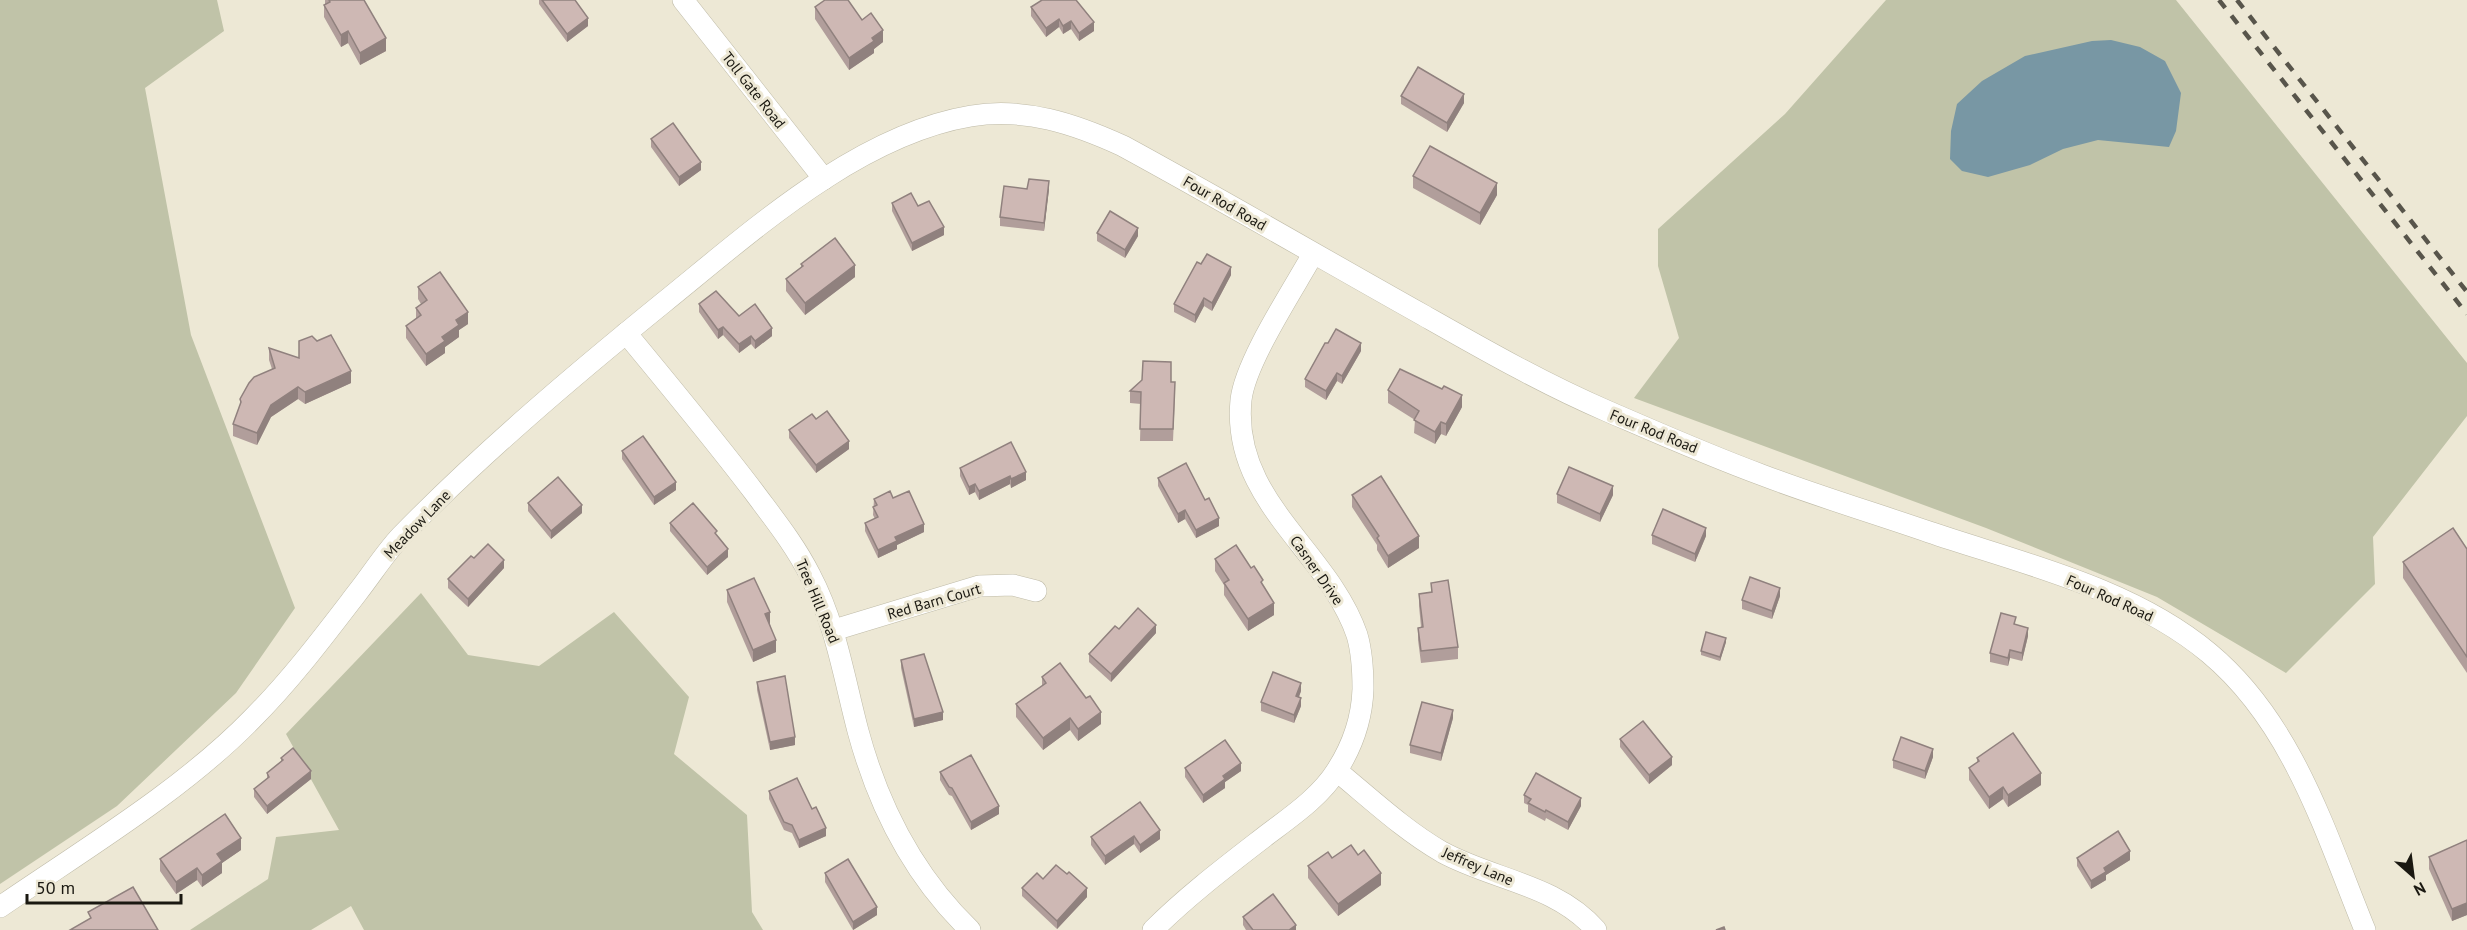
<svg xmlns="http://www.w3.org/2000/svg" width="2467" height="930" font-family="'PT Sans',sans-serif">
  <rect width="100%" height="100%" fill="#ede8d5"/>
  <g fill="#c0c3a8">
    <path d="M0 0H217L224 31 145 88 191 335 295 608 236 693 117 806 0 884Z"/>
    <path d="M1886 0H2176L2467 363V416L2373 537 2375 584 2286 673 2157 597 1986 528 1634 398 1679 338 1658 266V229L1785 114Z"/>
    <path d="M421 593 468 655 539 666 614 612 689 697 674 754 747 815 752 912 763 930H364L351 906 311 930H190L268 879 276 837 339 830 286 734Z"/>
  </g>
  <path fill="#7897a4" d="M2111 40 2140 47 2165 61 2181 93 2176 131 2169 147 2098 140 2063 149 2030 165 1988 177 1962 171 1950 159 1951 131 1957 104 1982 81 2025 56 2092 41Z"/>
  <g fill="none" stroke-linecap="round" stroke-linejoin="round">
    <defs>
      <g id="minor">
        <path d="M683 0 824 179"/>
        <path d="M626 333C669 385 713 438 754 492 774 519 795 545 810 575 836 624 844 678 858 731 878 805 914 876 970 930"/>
        <path d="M834 630 979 586 1013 585 1036 591"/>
        <path d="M1337 771C1371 799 1404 830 1442 852 1493 880 1556 884 1596 930"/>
        <path d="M0 907C83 850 183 790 252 719 291 680 324 636 357 593 372 574 385 553 401 536 482 453 573 376 663 303 751 232 857 135 971 116 1025 107 1075 124 1123 146 1224 201 1323 259 1423 315 1483 349 1544 384 1607 411 1658 433 1710 456 1762 475 1817 496 1874 513 1929 532 2024 564 2131 588 2209 653 2293 723 2325 832 2365 930"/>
        <path d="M1153 930C1188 895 1228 865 1268 834 1292 816 1321 796 1337 770 1353 745 1362 718 1363 689 1363 671 1362 652 1357 635 1328 550 1231 501 1241 400 1245 362 1293 290 1313 254"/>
      </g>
    </defs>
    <use href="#minor" stroke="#bfbba8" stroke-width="22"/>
    <use href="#minor" stroke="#fff" stroke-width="21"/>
    <g stroke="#58554b" stroke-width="4.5" stroke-dasharray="10 10" stroke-linecap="butt">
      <path d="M2219 0 2467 314"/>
      <path d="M2237 0 2467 292"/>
    </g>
  </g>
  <g fill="#b19e9b">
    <path d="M325 0H364L386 51 360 65 348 43 341 47 324 17V5H325Z"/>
    <path d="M539 0H575L588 26 567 42 539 4Z"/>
    <path d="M1042 0 1094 31 1079 41 1071 29 1063 34 1059 27 1046 37 1031 16V7Z"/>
    <path d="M815 7 862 20 883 42 874 49V53L849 70 815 19Z"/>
    <path d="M1401 96 1464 103 1447 132 1401 104Z"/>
    <path d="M651 139 701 170 679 186 651 147Z"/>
    <path d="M1413 176 1497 195 1480 225 1413 188Z"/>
    <path d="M1027 189H1049L1044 231 1000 226V217Z"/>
    <path d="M892 203 944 235 912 251 892 211Z"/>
    <path d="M1097 233 1138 236 1125 258 1097 241Z"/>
    <path d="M801 264 855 277 805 315 786 291V279L801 268Z"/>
    <path d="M1201 264 1231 275 1212 311 1204 306 1195 323 1174 312V304Z"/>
    <path d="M418 287 468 324 459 330V337L445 347V353L426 366 406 338V326L416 319V308L421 304 418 299Z"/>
    <path d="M699 304 739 316 772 336 755 349 751 344 739 353 723 335 718 339 699 312Z"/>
    <path d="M269 348 351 383 305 404 298 399 271 417 257 445 233 436V424L240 405V399L272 369 269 360Z"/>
    <path d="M1361 351 1342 384 1337 381 1326 400 1305 387V379Z"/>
    <path d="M1171 382 1175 395 1173 441H1140L1141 404 1130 403V391Z"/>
    <path d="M1388 390 1462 407 1446 436 1441 434 1435 444 1414 433 1415 420 1388 403Z"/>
    <path d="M816 419 849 449 816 473 789 438V430Z"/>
    <path d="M622 451 676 490 654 505 622 459Z"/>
    <path d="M960 468 1026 480 1011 488 1010 484 979 500 975 492 969 495 960 476Z"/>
    <path d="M1158 478 1219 526 1196 538 1185 519 1178 523 1158 486Z"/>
    <path d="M1557 494 1613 495 1600 522 1557 503Z"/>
    <path d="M1352 495 1419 548 1388 568 1377 550V545L1352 507Z"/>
    <path d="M893 498 924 532 897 545V549L878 558 865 531V523L875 519 873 515 874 499Z"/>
    <path d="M528 503 582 513 551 539 528 511Z"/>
    <path d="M670 523 717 536 728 557 707 575 670 531Z"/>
    <path d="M1652 535 1706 536 1695 562 1652 544Z"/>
    <path d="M2467 549V673L2403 578V562Z"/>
    <path d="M474 558 504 568 468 607 448 588V579Z"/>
    <path d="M1215 559 1274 615 1248 631 1224 595V585L1215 571Z"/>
    <path d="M1431 583 1458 647V659L1421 663 1418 640V628L1421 627 1419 606V594L1431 592Z"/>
    <path d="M727 590 770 624 776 652 753 662 727 602Z"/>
    <path d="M1780 596 1772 619 1742 609V600Z"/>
    <path d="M2016 625 2028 636 2022 661 2010 658 2008 666 1990 662V653Z"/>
    <path d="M1119 629 1156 633 1111 682 1089 662V654Z"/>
    <path d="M1726 642 1720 661 1701 655V651Z"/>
    <path d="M901 660 943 720 914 727 901 668Z"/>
    <path d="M1042 677 1086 698 1101 724 1078 741 1070 730 1043 750 1016 717V704L1042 686Z"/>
    <path d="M757 682 795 745 770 750 757 690Z"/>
    <path d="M1301 691 1299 697 1301 706 1294 723 1261 711V702Z"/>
    <path d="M1453 718 1441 761 1410 753V745Z"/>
    <path d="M1620 739 1672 765 1649 784 1620 747Z"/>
    <path d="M1933 757 1925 779 1893 768V760Z"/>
    <path d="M281 758 311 779 267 814 254 797V789L267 779V773L281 762Z"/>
    <path d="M1977 758 2041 785 2008 807 2003 799 1989 809 1969 780V768L1977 763Z"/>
    <path d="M1185 768 1241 771 1225 782V788L1203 803 1185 777Z"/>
    <path d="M940 772 999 814 971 830 952 796 949 795 940 780Z"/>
    <path d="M769 791 812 809 826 836 799 848 792 833 784 830 769 799Z"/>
    <path d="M1524 795 1581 806 1568 830 1546 818 1545 821 1528 812V805L1524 803Z"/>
    <path d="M1140 802 1160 839 1140 853 1134 844 1105 865 1091 845V837Z"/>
    <path d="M2467 840V915L2452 921 2429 869V857Z"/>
    <path d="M241 850 222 863V873L202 887 197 880 176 894 160 871V859Z"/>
    <path d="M1332 858 1381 885 1338 916 1308 878V866Z"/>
    <path d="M2077 858 2130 860 2106 875V880L2091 889 2077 866Z"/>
    <path d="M825 873 877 915 853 930 825 882Z"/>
    <path d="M1043 879 1087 897 1057 929 1022 896V888Z"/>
    <path d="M1243 917 1296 930H1246L1243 925Z"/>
  </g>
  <g fill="#90817e">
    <path d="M588 18V26L567 42V34Z"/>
    <path d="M1059 19V27L1046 37V28Z"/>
    <path d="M1071 21V29L1063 34V26Z"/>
    <path d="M1094 22V31L1079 41V33Z"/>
    <path d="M883 30V42L874 49V53L849 70V58L872 38Z"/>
    <path d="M348 31V43L341 47V35Z"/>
    <path d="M386 38V51L360 65V53Z"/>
    <path d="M1464 94V103L1447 132V123Z"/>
    <path d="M701 162V170L679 186V177Z"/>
    <path d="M1049 181V189L1044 231V223Z"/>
    <path d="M1497 183V195L1480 225V213Z"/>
    <path d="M944 227V235L912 251V243Z"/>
    <path d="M1138 228V236L1125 258V250Z"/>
    <path d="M855 265V277L805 315V303Z"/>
    <path d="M1231 267V275L1212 311V303Z"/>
    <path d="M1204 298V306L1195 323V315Z"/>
    <path d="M468 312V324L459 330V337L445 347V353L426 366V354L456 320Z"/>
    <path d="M723 327V335L718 339V330Z"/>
    <path d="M772 328V336L755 349V341Z"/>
    <path d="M751 336V344L739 353V344Z"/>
    <path d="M1361 343V351L1342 384V376Z"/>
    <path d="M351 371V383L305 404V392Z"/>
    <path d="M1337 373V381L1326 400V391Z"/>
    <path d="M298 387V399L271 417 257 445V433L271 405Z"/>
    <path d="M1462 395V407L1446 436V424Z"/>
    <path d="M1441 422V434L1435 444V432Z"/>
    <path d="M849 441V449L816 473V465Z"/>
    <path d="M1026 472V480L1011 488V479Z"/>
    <path d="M1010 476V484L979 500V491Z"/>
    <path d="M676 482V490L654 505V497Z"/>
    <path d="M975 484V492L969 495V487Z"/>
    <path d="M1613 486V495L1600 522V514Z"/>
    <path d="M582 505V513L551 539V531Z"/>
    <path d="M1185 510V519L1178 523V514Z"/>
    <path d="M1219 518V526L1196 538V530Z"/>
    <path d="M924 524V532L897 545V549L878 558V550L895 537Z"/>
    <path d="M1706 528V536L1695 562V554Z"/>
    <path d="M1419 536V548L1388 568V556Z"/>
    <path d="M728 549V557L707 575V567Z"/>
    <path d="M504 560V568L468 607V599Z"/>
    <path d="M1780 588V596L1772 619V611Z"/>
    <path d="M1274 603V615L1248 631V619Z"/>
    <path d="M770 612V624L765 626V614Z"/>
    <path d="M1156 625V633L1111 682V674Z"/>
    <path d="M2028 628V636L2022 661V653Z"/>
    <path d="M1726 638V642L1720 661V657Z"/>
    <path d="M776 640V652L753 662V650Z"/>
    <path d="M2010 650V658L2008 666V658Z"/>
    <path d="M1301 683V691L1296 704V696Z"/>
    <path d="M1301 698V706L1294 723V715Z"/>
    <path d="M1453 710V718L1441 761V753Z"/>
    <path d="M943 712V720L914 727V719Z"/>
    <path d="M1101 712V724L1078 741V729Z"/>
    <path d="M1070 718V730L1043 750V738Z"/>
    <path d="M795 737V745L770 750V742Z"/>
    <path d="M1933 749V757L1925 779V771Z"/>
    <path d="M1672 757V765L1649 784V775Z"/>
    <path d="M1241 763V771L1225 782V788L1203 803V795L1223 776Z"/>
    <path d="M311 771V779L267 814V806Z"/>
    <path d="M2041 773V785L2008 807V795Z"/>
    <path d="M2003 787V799L1989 809V797Z"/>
    <path d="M1581 798V806L1568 830V822Z"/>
    <path d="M999 806V814L971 830V822Z"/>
    <path d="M826 828V836L799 848V840Z"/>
    <path d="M1160 830V839L1140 853V845Z"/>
    <path d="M1134 836V844L1105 865V856Z"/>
    <path d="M241 838V850L222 863V873L202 887V875L217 854Z"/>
    <path d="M2130 851V860L2106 875V880L2091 889V881L2104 868Z"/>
    <path d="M197 868V880L176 894V882Z"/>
    <path d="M1381 873V885L1338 916V904Z"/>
    <path d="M1087 888V897L1057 929V921Z"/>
    <path d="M2467 903V915L2452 921V909Z"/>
    <path d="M877 907V915L853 930V922Z"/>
    <path d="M1296 925V930H1289Z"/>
  </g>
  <g fill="#ceb8b4" stroke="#90817e" stroke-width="1.5">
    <path d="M329 0H364L386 38 360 53 348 31 341 35 324 5 330 2Z"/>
    <path d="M542 0H575L588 18 567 34Z"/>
    <path d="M825 0H848L862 20 871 13 883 30 872 38 874 41 849 58 815 7Z"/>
    <path d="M1042 0H1076L1094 22 1079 33 1071 21 1063 26 1059 19 1046 28 1031 7Z"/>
    <path d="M1418 67 1464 94 1447 123 1401 96Z"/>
    <path d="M673 123 701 162 679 177 651 139Z"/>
    <path d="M1430 146 1497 183 1480 213 1413 176Z"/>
    <path d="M1029 179 1049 181 1044 223 1000 217 1004 186 1027 189Z"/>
    <path d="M911 193 918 206 929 201 944 227 912 243 892 203Z"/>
    <path d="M1110 211 1138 228 1125 250 1097 233Z"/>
    <path d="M835 238 855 265 805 303 786 279 803 266 801 264Z"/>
    <path d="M1207 254 1231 267 1212 303 1204 298 1195 315 1174 304 1197 262 1201 264Z"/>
    <path d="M440 272 468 312 456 320 459 325 442 337 445 341 426 354 406 326 421 315 416 308 427 300 418 287Z"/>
    <path d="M716 291 739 316 755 304 772 328 755 341 751 336 739 344 723 327 718 330 699 304Z"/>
    <path d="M1336 329 1361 343 1342 376 1337 373 1326 391 1305 379 1325 343H1328Z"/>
    <path d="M331 335 351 371 305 392 298 387 271 405 257 433 233 424 241 402 240 399 249 383 254 377 275 368 269 348 299 358V341L312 336 317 341Z"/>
    <path d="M1143 361 1171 362V382H1175L1173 429H1140L1141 392 1130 391 1142 380Z"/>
    <path d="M1400 369 1442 389 1444 386 1462 395 1446 424 1441 422 1435 432 1414 420 1419 411 1388 390Z"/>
    <path d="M827 411 849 441 816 465 789 430 812 414 816 419Z"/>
    <path d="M643 436 676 482 654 497 622 451Z"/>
    <path d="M1011 442 1026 472 1011 479 1010 476 979 491 975 484 969 487 960 468Z"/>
    <path d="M1186 463 1205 500 1209 498 1219 518 1196 530 1185 510 1178 514 1158 478Z"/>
    <path d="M1569 467 1613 486 1600 514 1557 494Z"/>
    <path d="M1381 476 1419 536 1388 556 1377 538 1379 536 1352 495Z"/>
    <path d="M558 477 582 505 551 531 528 503Z"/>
    <path d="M890 491 893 498 909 491 924 524 895 537 897 541 878 550 865 523 878 517 873 507 877 505 874 499Z"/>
    <path d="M693 503 717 531 715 533 728 549 707 567 670 523Z"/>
    <path d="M1663 509 1706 528 1695 554 1652 535Z"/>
    <path d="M2453 528 2467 549V657L2403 562Z"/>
    <path d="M488 544 504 560 468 599 448 579 471 556 474 558Z"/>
    <path d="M1236 545 1251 568 1254 566 1263 580 1261 582 1274 603 1248 619 1224 583 1229 580 1215 559Z"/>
    <path d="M1750 577 1780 588 1772 611 1742 600Z"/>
    <path d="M754 578 770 612 765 614 776 640 753 650 727 590Z"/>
    <path d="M1448 580 1458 647 1421 651 1418 628 1423 627 1419 594 1432 592 1431 583Z"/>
    <path d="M1138 608 1156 625 1111 674 1089 654 1115 626 1119 629Z"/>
    <path d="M2001 613 2016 617 2014 624 2028 628 2022 653 2010 650 2008 658 1990 653Z"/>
    <path d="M1706 632 1726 638 1720 657 1701 651Z"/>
    <path d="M924 654 943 712 914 719 901 660Z"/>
    <path d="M1060 663 1086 698 1090 696 1101 712 1078 729 1070 718 1043 738 1016 704 1046 683 1042 677Z"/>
    <path d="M1273 672 1301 683 1296 696 1301 698 1294 715 1261 702Z"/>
    <path d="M785 676 795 737 770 742 757 682Z"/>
    <path d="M1422 702 1453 710 1441 753 1410 745Z"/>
    <path d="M1643 721 1672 757 1649 775 1620 739Z"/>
    <path d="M2013 733 2041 773 2008 795 2003 787 1989 797 1969 768 1979 761 1977 758Z"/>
    <path d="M1901 737 1933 749 1925 771 1893 760Z"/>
    <path d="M1225 740 1241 763 1223 776 1225 779 1203 795 1185 768Z"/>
    <path d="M293 748 311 771 267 806 254 789 269 777 267 773 283 760 281 758Z"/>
    <path d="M971 755 999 806 971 822 952 788 949 787 940 772Z"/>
    <path d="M1536 773 1581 798 1568 822 1546 810 1545 812 1528 803 1531 799 1524 795Z"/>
    <path d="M797 778 812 809 816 807 826 828 799 840 792 825 784 822 769 791Z"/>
    <path d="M1140 802 1160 830 1140 845 1134 836 1105 856 1091 837Z"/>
    <path d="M225 814 241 838 217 854 222 861 202 875 197 868 176 882 160 859Z"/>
    <path d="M2118 831 2130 851 2104 868 2106 872 2091 881 2077 858Z"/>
    <path d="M2467 840V903L2452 909 2429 857Z"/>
    <path d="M1351 845 1358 855 1364 850 1381 873 1338 904 1308 866 1328 852 1332 858Z"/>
    <path d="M848 859 877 907 853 922 825 873Z"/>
    <path d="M1056 865 1067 874 1069 872 1087 888 1057 921 1022 888 1037 873 1043 879Z"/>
    <path d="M133 887 158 930H70L91 918 88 912Z"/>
    <path d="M1273 894 1296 925 1289 930H1253L1243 917Z"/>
    <path d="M1724 927 1725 930H1716Z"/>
  </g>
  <g text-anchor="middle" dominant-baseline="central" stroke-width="6" stroke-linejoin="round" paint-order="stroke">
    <g font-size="15" fill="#1a1811" stroke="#ede8d5">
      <text transform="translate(754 90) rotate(52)">Toll Gate Road</text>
      <text transform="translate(1225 203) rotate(30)">Four Rod Road</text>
      <text transform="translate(1654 431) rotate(22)">Four Rod Road</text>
      <text transform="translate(417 524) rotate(-46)">Meadow Lane</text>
      <text transform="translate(1317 570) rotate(55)">Casner Drive</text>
      <text transform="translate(2110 598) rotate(24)">Four Rod Road</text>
      <text transform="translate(818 601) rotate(67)">Tree Hill Road</text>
      <text transform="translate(934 601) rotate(-16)">Red Barn Court</text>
      <text transform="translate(1478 866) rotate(23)">Jeffrey Lane</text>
    </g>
  </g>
  <g transform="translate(2413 876) rotate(152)" stroke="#ede8d5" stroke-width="4.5" paint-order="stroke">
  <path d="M0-4.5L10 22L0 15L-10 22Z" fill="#1a1811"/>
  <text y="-9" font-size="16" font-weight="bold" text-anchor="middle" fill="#1a1811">N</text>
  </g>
  <path d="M27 894v9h154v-9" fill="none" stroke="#1a1811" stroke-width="3"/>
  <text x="36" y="894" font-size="18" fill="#1a1811" stroke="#ede8d5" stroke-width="4.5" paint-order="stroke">50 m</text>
</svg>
